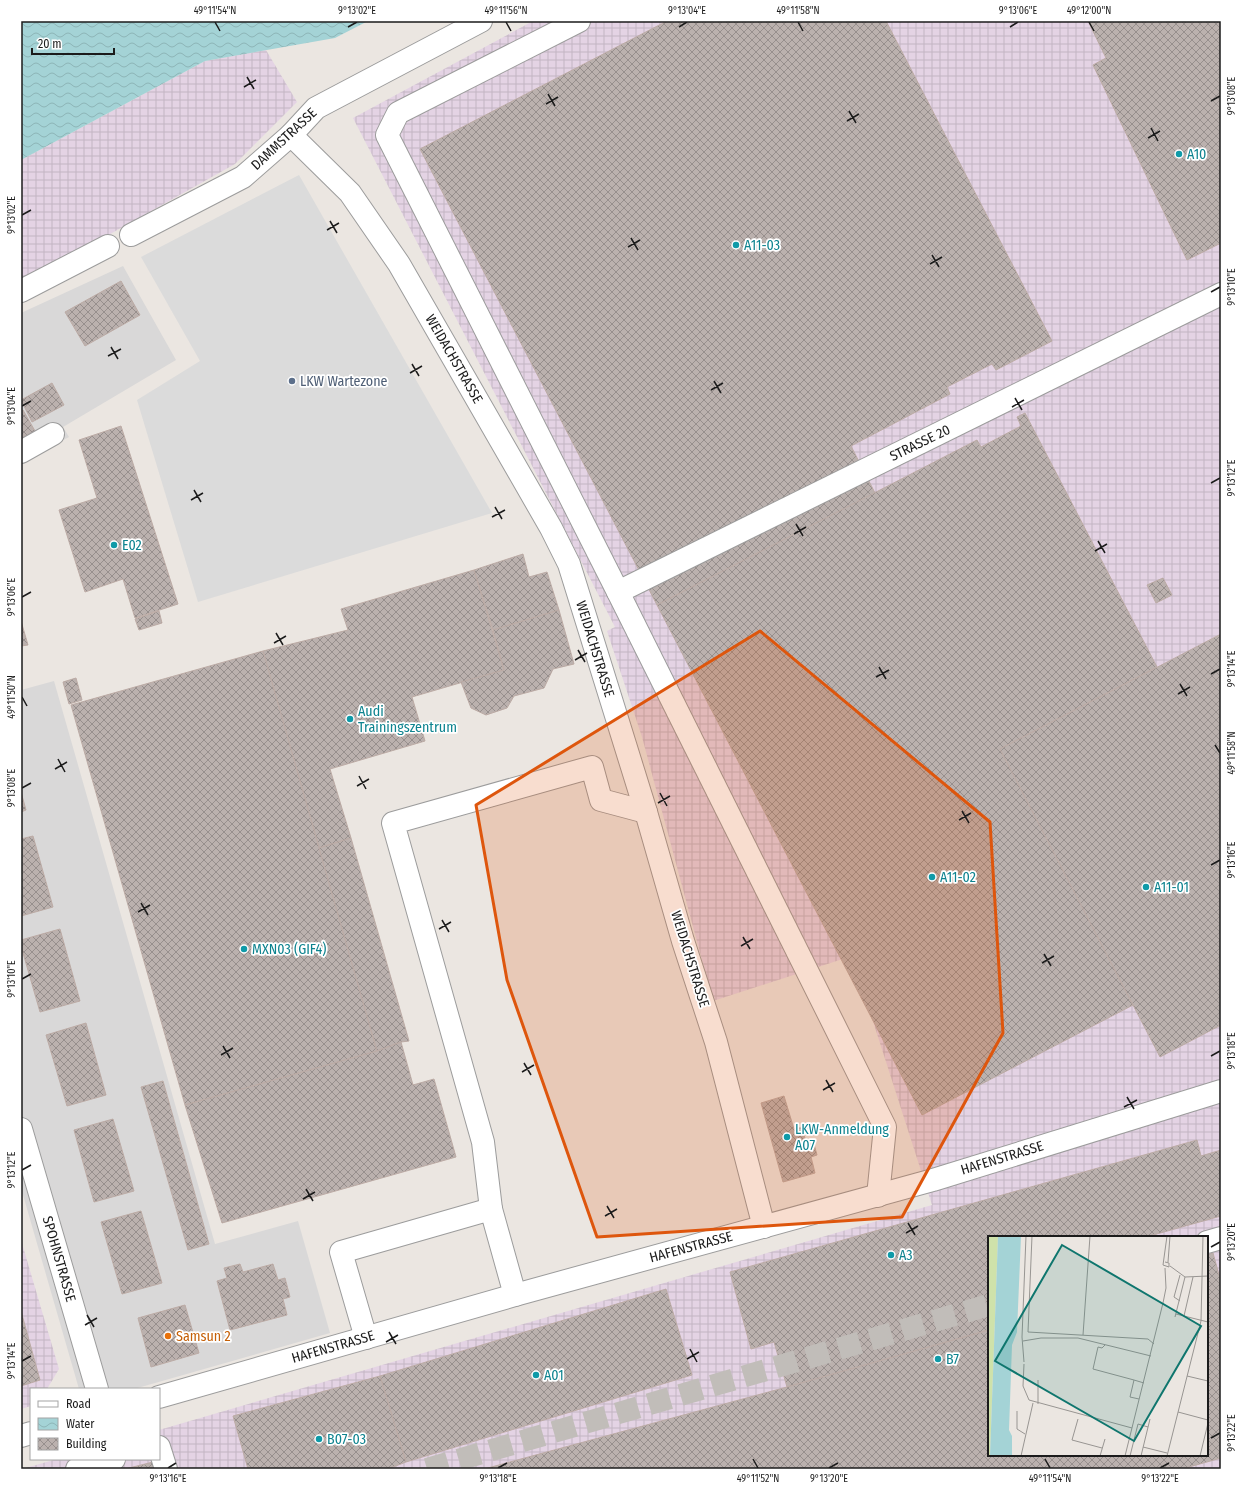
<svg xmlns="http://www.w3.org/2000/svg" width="1242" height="1490" font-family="'Fira Sans Condensed',sans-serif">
  <defs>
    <pattern id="industrial-grid" width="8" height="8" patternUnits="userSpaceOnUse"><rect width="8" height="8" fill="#e4d3e4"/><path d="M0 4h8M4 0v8" fill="none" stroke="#c3b5c3"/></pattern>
    <pattern id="water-waves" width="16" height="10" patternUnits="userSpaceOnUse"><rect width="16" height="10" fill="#a4d3d6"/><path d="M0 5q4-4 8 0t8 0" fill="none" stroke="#8db5b7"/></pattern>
    <pattern id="building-cross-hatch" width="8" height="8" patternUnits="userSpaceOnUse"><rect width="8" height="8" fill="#bbb1ae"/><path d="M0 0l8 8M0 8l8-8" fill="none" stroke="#978f8d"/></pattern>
  </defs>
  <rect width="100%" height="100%" fill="#ebe6e1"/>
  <g fill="#d9d8d8">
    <path d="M123 266 176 360 63 427 69 437 21 463V313Z"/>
    <path d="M54 681 215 1244 298 1221 330 1333 134 1389H79L21 1188V690Z"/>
  </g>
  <g fill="url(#industrial-grid)" fill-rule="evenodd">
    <path d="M533 21H1221V1469H22L57 1459H159V1430L932 1205 852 956 713 1001 642 737 607 631 615 627 353 118ZM989 1237H1207V1455H989Z"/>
    <path d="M266 50 297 102 235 164 21 284V160L205 61Z"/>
    <path d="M21 1240 59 1369 47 1389H31V1406L21 1409Z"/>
  </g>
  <path fill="#dbdbdb" d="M299 175 492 513 198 602 137 400 200 361 141 257Z"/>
  <path fill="url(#water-waves)" d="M21 21H368L335 38 205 61 21 160Z"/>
  <g fill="url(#building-cross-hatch)" stroke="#bcaba5">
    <path d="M667 21H886L1052 341 996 370 992 364 947 387 950 394 851 446 875 493 657 605 420 149Z"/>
    <path d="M1088 21H1221V243L1187 260 1093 65 1106 58Z"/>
    <path d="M121 281 140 315 85 346 65 312Z"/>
    <path d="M52 383 64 405 32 422 21 400Z"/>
    <path d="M23 410 35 431 21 438V411Z"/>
    <path d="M1025 413 1157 667 1000 749 1133 1005 922 1115 657 605 977 440 981 447 1021 426 1017 417Z"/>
    <path d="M121 426 178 604 135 618 123 579 85 592 59 510 97 498 79 440Z"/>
    <path d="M523 554 529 577 547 572 559 610 493 630 474 570Z"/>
    <path d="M474 570 504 670 412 697 425 741 330 769 351 838 319 848 263 651 348 630 341 609Z"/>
    <path d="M1163 578 1172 595 1156 603 1147 585Z"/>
    <path d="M559 610 574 664 553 669 544 688 514 696 507 708 486 715 471 708 461 682 504 670 493 630Z"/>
    <path d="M159 611 162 623 139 630 135 619Z"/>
    <path d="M21 621 28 645 21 646Z"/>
    <path d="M1221 634V1025L1160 1057 1000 749Z"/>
    <path d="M263 651 377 1051 185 1105 71 705Z"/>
    <path d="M76 678 82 700 69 704 63 682Z"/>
    <path d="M21 792 26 810 21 812Z"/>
    <path d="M33 836 53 907 21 916V839Z"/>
    <path d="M351 838 409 1041 401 1042 377 1051 319 848Z"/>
    <path d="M60 929 80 1001 40 1012 21 946V940Z"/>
    <path d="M86 1023 106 1095 67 1106 46 1035Z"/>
    <path d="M401 1042 413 1085 434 1079 456 1157 222 1223 185 1105 377 1051Z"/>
    <path d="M163 1081 209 1244 188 1250 141 1087Z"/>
    <path d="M784 1096 794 1129 802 1127 807 1146 814 1144 817 1155 811 1157 815 1173 783 1182 761 1103Z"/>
    <path d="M113 1119 134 1191 94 1202 74 1130Z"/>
    <path d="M1197 1140 1201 1156 1221 1150V1216L1146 1237H989V1330L787 1387 774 1342 751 1349 730 1272Z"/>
    <path d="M141 1211 162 1283 122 1294 101 1222Z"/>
    <path d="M1213 1253 1221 1282V1458L1182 1469H484L787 1387 989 1330V1455H1207V1255Z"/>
    <path d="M240 1264 243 1272 273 1264 278 1280 285 1278 290 1297 283 1299 287 1315 230 1330 217 1281 227 1278 224 1268Z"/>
    <path d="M666 1289 692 1375 406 1462 380 1376Z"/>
    <path d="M185 1305 199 1353 151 1367 138 1318Z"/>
    <path d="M21 1311 40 1380 21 1386Z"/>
    <path d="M380 1376 406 1462 388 1469H248L233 1416Z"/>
    <path d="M153 1462 155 1469H125Z"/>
  </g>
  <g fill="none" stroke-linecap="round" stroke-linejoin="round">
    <path stroke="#c1bdb9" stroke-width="22" stroke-dasharray="22 11" stroke-linecap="butt" d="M427 1469 989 1305"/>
    <defs>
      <g id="minor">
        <path d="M579 21 398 113 387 135 618 592 885 1127 878 1196"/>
        <path d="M291 135 350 193 399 264 551 528 569 564 646 812 683 941 716 1042 764 1227"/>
        <path d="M131 235 243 177 291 135 316 108 481 21"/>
        <path d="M21 291 108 246"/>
        <path d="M21 452 53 434"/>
        <path d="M618 592 1221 294"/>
        <path d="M21 1129 97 1389"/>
        <path d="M491 1209 483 1142 393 823 592 767 601 800 646 812"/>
        <path d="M1207 1242 1221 1238"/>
        <path d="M366 1338 341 1252 491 1209 515 1295"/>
        <path d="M159 1397 515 1295 933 1180 1221 1091"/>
        <path d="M21 1436 31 1433"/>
        <path d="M159 1447 166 1469"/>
        <path d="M77 1469 114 1459"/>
      </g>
    </defs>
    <use href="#minor" stroke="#9c9c9c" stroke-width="24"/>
    <use href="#minor" stroke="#fff" stroke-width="22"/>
  </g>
  <path fill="#de560d" fill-opacity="0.2" stroke="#de560d" stroke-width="3" stroke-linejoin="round" d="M760 631 990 822 1003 1033 902 1217 597 1237 507 980 476 805Z"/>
  <path fill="none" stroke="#1b1b1b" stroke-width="1.5" d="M215 22 220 31M506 22 511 31M798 22 803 31M1089 22 1094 31M348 27 357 22M679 27 687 22M1010 27 1018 22M247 77 254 89M244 87 256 80M548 94 555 106M1211 101 1220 96M546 104 558 97M849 111 856 123M847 121 859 114M1151 128 1158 141M1148 138 1160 131M22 215 31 210M330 221 337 233M327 230 339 223M631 238 638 250M628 247 640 240M932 255 939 267M930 264 942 257M1211 292 1220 287M111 347 118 359M108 356 121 349M412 364 419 376M410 373 422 366M714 381 721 393M711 390 723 383M1015 398 1022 410M22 406 31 401M1012 407 1024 400M1211 483 1220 478M194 490 201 502M191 500 203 493M495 507 502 519M492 517 505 510M796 524 803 536M794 534 806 527M1098 541 1105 553M1095 551 1107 544M22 597 31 592M276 633 283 645M274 643 286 636M578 650 585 662M575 660 587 653M879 667 886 679M1211 674 1220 669M876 677 889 670M1180 684 1187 696M1178 694 1190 687M22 697 27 706M1215 745 1220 753M58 759 65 772M55 769 67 762M359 776 366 789M357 786 369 779M22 788 31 783M660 793 667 806M658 803 670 796M962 811 969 823M959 820 971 813M1211 865 1220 860M141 903 148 915M138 912 150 905M442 920 449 932M439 929 451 922M743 937 750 949M741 946 753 939M1044 954 1051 966M1042 963 1054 956M22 979 31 974M223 1046 230 1058M221 1055 233 1048M1211 1056 1220 1051M524 1063 531 1075M522 1072 534 1065M826 1080 833 1092M823 1090 835 1083M1127 1097 1134 1109M1124 1107 1137 1100M22 1170 31 1165M306 1189 313 1201M303 1199 315 1192M607 1206 614 1218M605 1216 617 1209M908 1223 915 1235M906 1233 918 1226M1211 1247 1220 1242M87 1315 94 1327M85 1325 97 1318M389 1332 396 1344M386 1342 398 1335M690 1349 697 1362M687 1359 699 1352M22 1361 31 1356M1211 1438 1220 1433M753 1459 758 1468M1045 1459 1050 1468M168 1468 176 1463M498 1468 507 1463M829 1468 838 1463M1160 1468 1169 1463"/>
  <g fill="#0f9aa8" stroke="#fff" stroke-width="1.5">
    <circle cx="1179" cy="154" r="4"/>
    <circle cx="736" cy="245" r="4"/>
    <circle cx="114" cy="545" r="4"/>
    <circle cx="350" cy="719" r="4"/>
    <circle cx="932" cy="877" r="4"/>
    <circle cx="1146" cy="887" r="4"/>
    <circle cx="244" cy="949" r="4"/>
    <circle cx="787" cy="1137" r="4"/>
    <circle cx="891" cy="1255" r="4"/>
    <circle cx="938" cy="1359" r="4"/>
    <circle cx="536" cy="1375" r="4"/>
    <circle cx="319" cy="1439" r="4"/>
  </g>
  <circle fill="#5c6f8a" stroke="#fff" stroke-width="1.5" cx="292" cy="381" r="4"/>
  <circle fill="#e8710a" stroke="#fff" stroke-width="1.5" cx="168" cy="1336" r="4"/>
  <g text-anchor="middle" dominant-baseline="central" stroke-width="3.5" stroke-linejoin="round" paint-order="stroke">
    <g font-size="14" fill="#1b1b1b" stroke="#fff">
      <text transform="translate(284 139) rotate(-43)">DAMMSTRASSE</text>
      <text transform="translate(454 359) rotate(60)">WEIDACHSTRASSE</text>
      <text transform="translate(920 443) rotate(-26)">STRASSE 20</text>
      <text transform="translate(595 649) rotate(73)">WEIDACHSTRASSE</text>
      <text transform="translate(690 959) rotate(73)">WEIDACHSTRASSE</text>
      <text transform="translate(1002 1158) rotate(-17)">HAFENSTRASSE</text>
      <text transform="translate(691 1247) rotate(-15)">HAFENSTRASSE</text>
      <text transform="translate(59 1259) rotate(74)">SPOHNSTRASSE</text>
      <text transform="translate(333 1347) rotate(-16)">HAFENSTRASSE</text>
    </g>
    <g font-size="14" fill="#0d838f" stroke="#fff" text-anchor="start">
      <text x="1187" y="154">A10</text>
      <text x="744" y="245">A11-03</text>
      <text x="122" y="545">E02</text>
      <text x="358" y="711">Audi<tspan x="358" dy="16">Trainingszentrum</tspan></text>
      <text x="940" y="877">A11-02</text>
      <text x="1154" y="887">A11-01</text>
      <text x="252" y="949">MXN03 (GIF4)</text>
      <text x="795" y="1129">LKW-Anmeldung<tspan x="795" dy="16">A07</tspan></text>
      <text x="899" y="1255">A3</text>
      <text x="946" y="1359">B7</text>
      <text x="544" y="1375">A01</text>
      <text x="327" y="1439">B07-03</text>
    </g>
    <g font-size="14" fill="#4e5e75" stroke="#fff" text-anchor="start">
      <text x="300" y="381">LKW Wartezone</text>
    </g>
    <g font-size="14" fill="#c56008" stroke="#fff" text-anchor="start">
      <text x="176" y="1336">Samsun 2</text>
    </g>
  </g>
  <g transform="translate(988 1236)">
    <rect width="220" height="220" fill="#ebe6e1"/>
    <path d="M0 0H10L2 220H0Z" fill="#cfe2aa"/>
    <path d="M10 0H33L29 96 24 109 21 194 24 200V220H2Z" fill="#a4d3d6"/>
    <path fill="none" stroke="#989592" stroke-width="1" d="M44 0 40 96 160 103 166 108M177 26 181 27V31L175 29 179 0M180 26 182 0M182 30 197 41 220 40M192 65 186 61 192 39M188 78 220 86M196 80 205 41M187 81 197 41M95 99 102 0M35 105 53 102H90L163 120M117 109 114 112 110 111 105 133 146 144M36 126 34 101 38 0M36 128 35 150 41 164 144 192M199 140 220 145M151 163 142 161 146 144 156 147M50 168V144M29 175V193L37 198M190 176 220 184M90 183 84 204 114 212M155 211 179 217M33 220 45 167M112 220 117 203M137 220 175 67 178 52 177 32M142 220 150 188 160 191M153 220 162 183M179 220 213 85 215 0M212 220 220 187"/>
    <path fill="#0f766e" fill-opacity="0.15" stroke="#0f766e" stroke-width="2" d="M74 9 213 90 146 205 7 125Z"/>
    <rect width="220" height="220" fill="none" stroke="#1b1b1b" stroke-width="2"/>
  </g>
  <rect width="1242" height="1490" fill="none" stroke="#ffffff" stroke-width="44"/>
  <rect x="30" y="1388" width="130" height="72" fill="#ffffff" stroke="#a4a4a4"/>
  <rect x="38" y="1401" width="20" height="6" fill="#ffffff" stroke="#a4a4a4"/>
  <text x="66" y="1408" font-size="12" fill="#1b1b1b">Road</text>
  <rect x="38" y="1418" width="20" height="12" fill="url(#water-waves)" stroke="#a4a4a4"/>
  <text x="66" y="1428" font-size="12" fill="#1b1b1b">Water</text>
  <rect x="38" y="1438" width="20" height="12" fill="url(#building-cross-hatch)" stroke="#a4a4a4"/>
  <text x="66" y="1448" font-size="12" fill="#1b1b1b">Building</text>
  <path d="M32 48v6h82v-6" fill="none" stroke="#1b1b1b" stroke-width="2"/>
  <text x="38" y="48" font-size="12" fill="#1b1b1b" stroke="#ffffff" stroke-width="3" paint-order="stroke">20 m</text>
  <rect x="22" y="22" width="1198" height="1446" fill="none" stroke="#1b1b1b" stroke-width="1.5"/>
  <g font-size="10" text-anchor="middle" fill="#1b1b1b">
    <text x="215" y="14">49°11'54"N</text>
    <text x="357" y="14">9°13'02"E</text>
    <text x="506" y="14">49°11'56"N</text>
    <text x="687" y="14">9°13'04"E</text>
    <text x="798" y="14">49°11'58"N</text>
    <text x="1018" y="14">9°13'06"E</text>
    <text x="1089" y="14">49°12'00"N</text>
    <text transform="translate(1231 96) rotate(-90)" y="4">9°13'08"E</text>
    <text transform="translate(11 215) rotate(-90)" y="4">9°13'02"E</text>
    <text transform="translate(1231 287) rotate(-90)" y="4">9°13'10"E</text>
    <text transform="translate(11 406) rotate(-90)" y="4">9°13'04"E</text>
    <text transform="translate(1231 478) rotate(-90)" y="4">9°13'12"E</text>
    <text transform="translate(11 597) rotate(-90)" y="4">9°13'06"E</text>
    <text transform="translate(1231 669) rotate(-90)" y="4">9°13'14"E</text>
    <text transform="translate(11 697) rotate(-90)" y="4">49°11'50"N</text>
    <text transform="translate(1231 753) rotate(-90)" y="4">49°11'58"N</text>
    <text transform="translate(11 788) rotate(-90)" y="4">9°13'08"E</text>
    <text transform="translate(1231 860) rotate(-90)" y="4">9°13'16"E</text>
    <text transform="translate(11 979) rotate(-90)" y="4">9°13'10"E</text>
    <text transform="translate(1231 1051) rotate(-90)" y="4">9°13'18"E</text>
    <text transform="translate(11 1170) rotate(-90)" y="4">9°13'12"E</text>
    <text transform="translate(1231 1242) rotate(-90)" y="4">9°13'20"E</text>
    <text transform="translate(11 1361) rotate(-90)" y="4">9°13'14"E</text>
    <text transform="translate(1231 1433) rotate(-90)" y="4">9°13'22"E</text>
    <text x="168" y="1482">9°13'16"E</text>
    <text x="498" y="1482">9°13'18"E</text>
    <text x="758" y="1482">49°11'52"N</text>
    <text x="829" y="1482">9°13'20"E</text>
    <text x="1050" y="1482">49°11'54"N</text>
    <text x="1160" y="1482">9°13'22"E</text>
  </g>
</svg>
